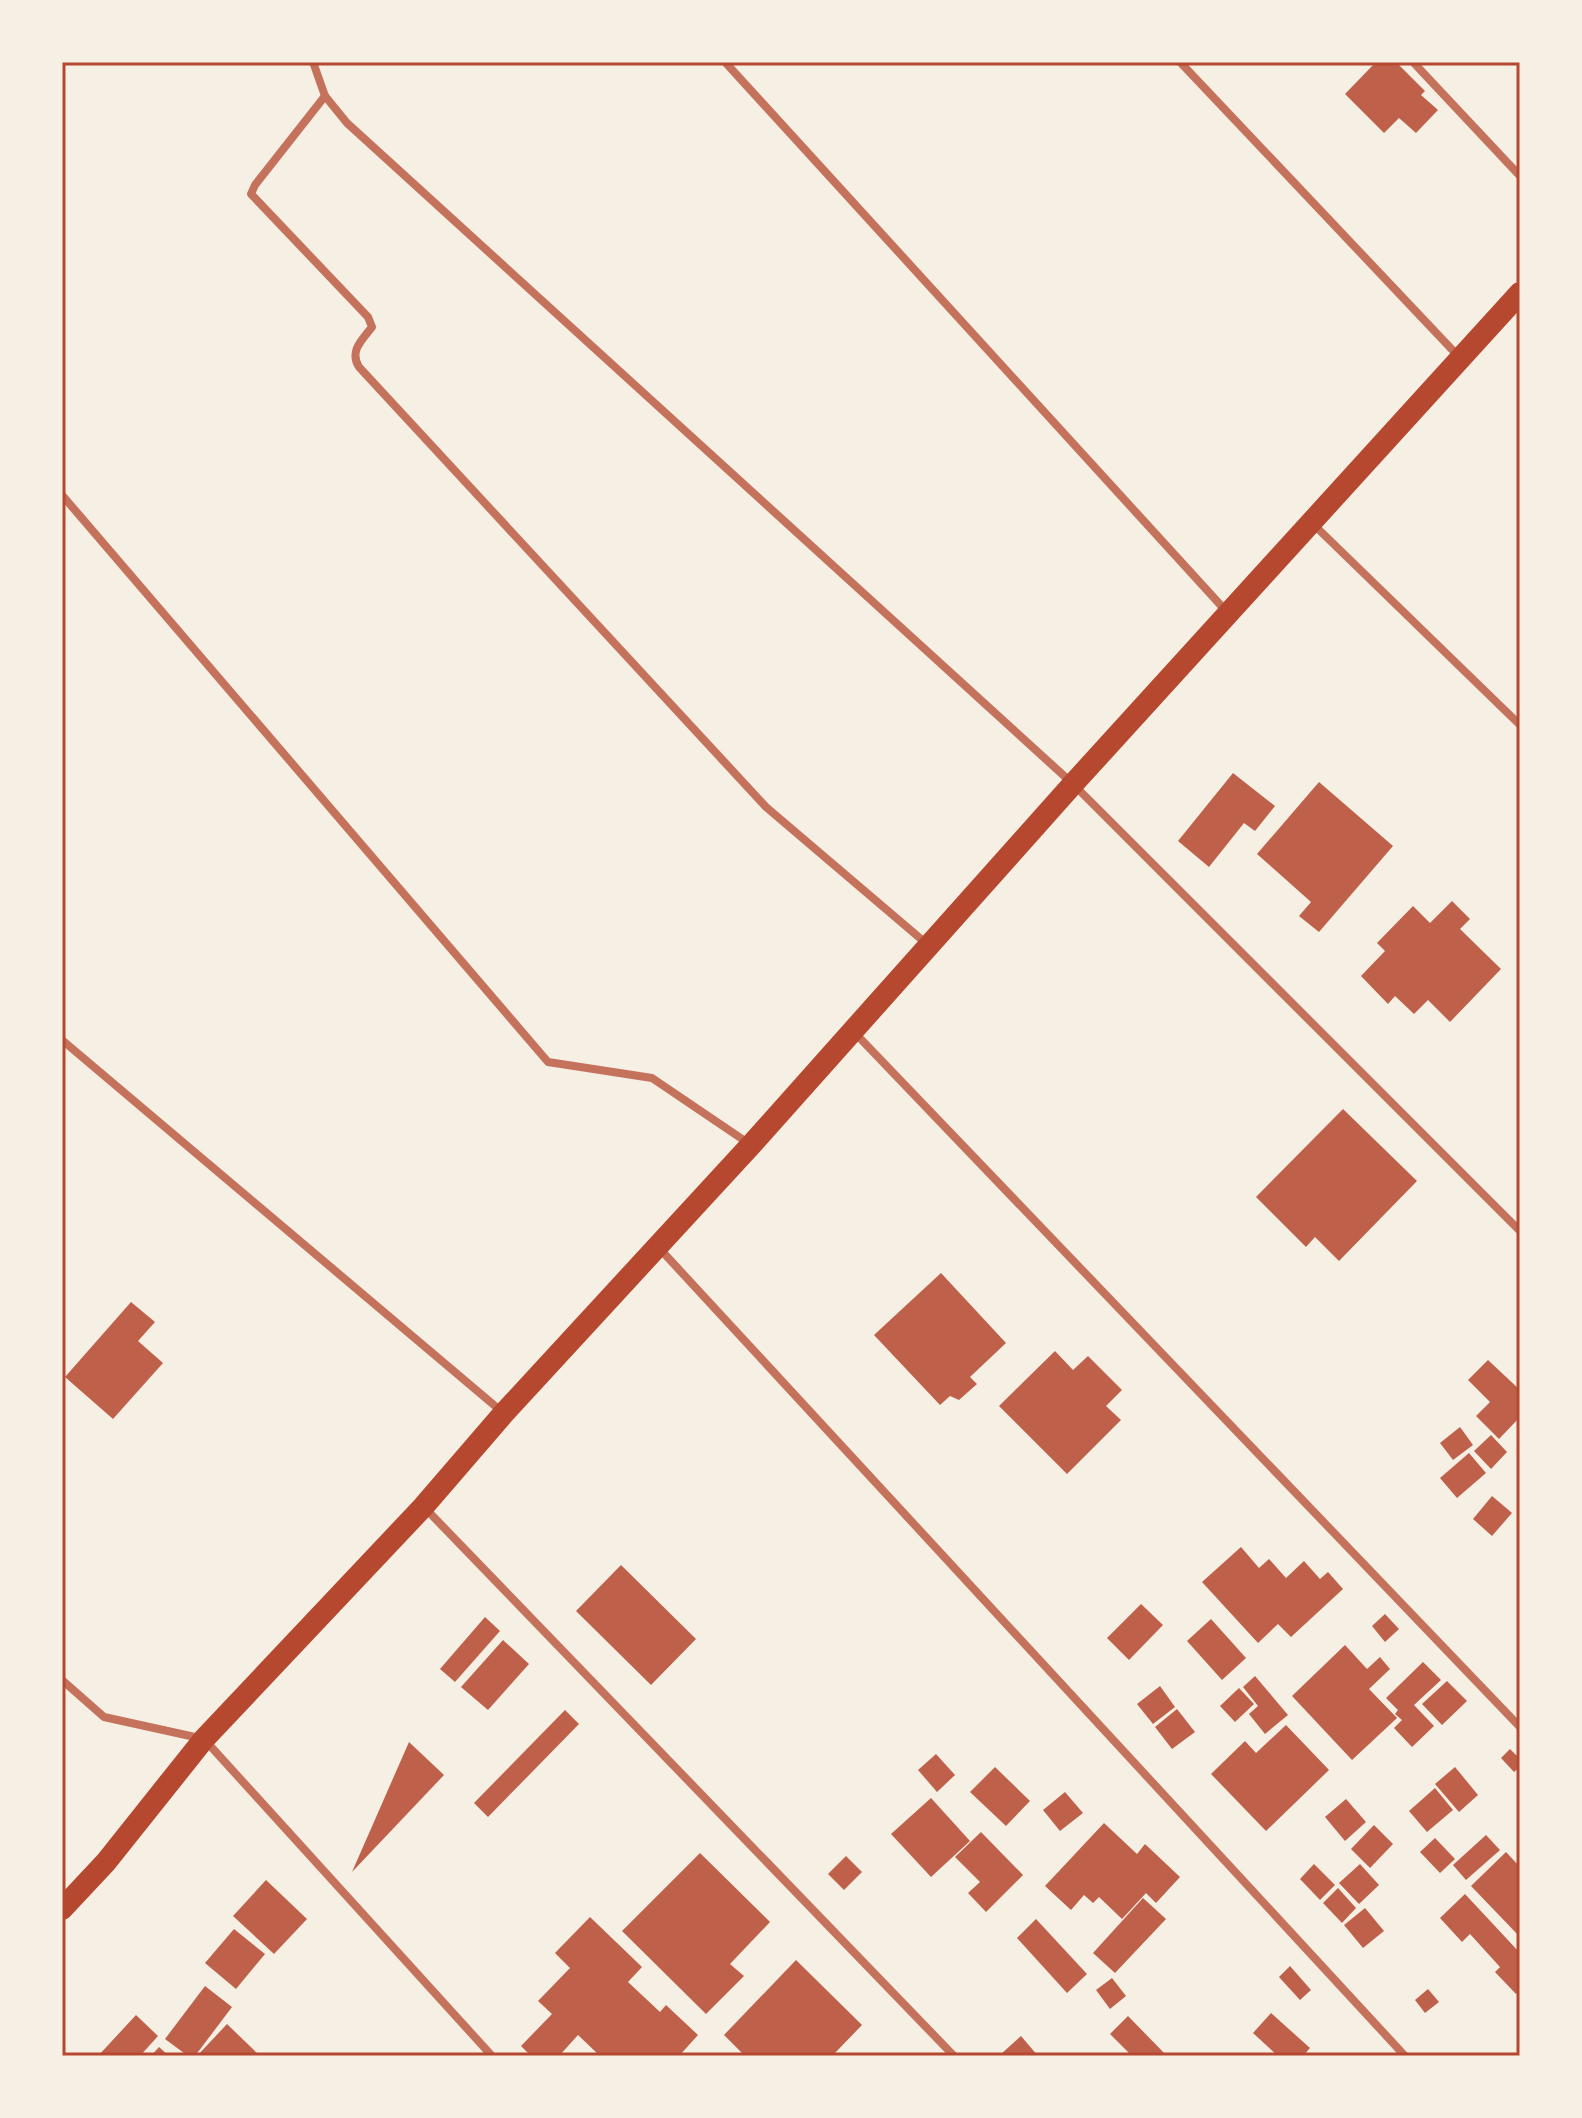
<svg xmlns="http://www.w3.org/2000/svg" width="1582" height="2118" font-family="'Fira Sans',sans-serif">
  <rect width="100%" height="100%" fill="#f6efe4"/>
  <g fill="#bf614a">
    <path d="M1376 62H1396L1425 91 1421 95 1438 110 1416 133 1399 118 1384 133 1345 94Z"/>
    <path d="M1233 773 1275 806 1255 831 1244 823 1209 867 1178 841Z"/>
    <path d="M1319 782 1393 846 1319 932 1299 916 1311 902 1257 854Z"/>
    <path d="M1452 901 1470 919 1460 929 1501 969 1450 1022 1428 1000 1414 1014 1395 996 1388 1004 1361 976 1385 951 1377 943 1413 906 1430 923Z"/>
    <path d="M1343 1109 1417 1181 1339 1261 1315 1237 1306 1247 1256 1197Z"/>
    <path d="M941 1273 1006 1343 970 1377 977 1384 959 1400 950 1396 940 1405 874 1335Z"/>
    <path d="M131 1302 155 1322 138 1341 163 1363 113 1419 65 1377Z"/>
    <path d="M1055 1351 1073 1370 1088 1356 1122 1390 1106 1406 1121 1420 1067 1474 999 1406Z"/>
    <path d="M1488 1360 1520 1390V1417L1499 1439 1476 1416 1490 1402 1468 1380Z"/>
    <path d="M1460 1427 1473 1445 1453 1460 1440 1443Z"/>
    <path d="M1491 1435 1507 1452 1491 1469 1474 1451Z"/>
    <path d="M1469 1453 1486 1473 1457 1498 1440 1478Z"/>
    <path d="M1492 1496 1512 1513 1492 1536 1473 1519Z"/>
    <path d="M1241 1547 1259 1568 1269 1559 1286 1578 1304 1561 1320 1579 1328 1572 1343 1589 1291 1637 1278 1624 1258 1643 1202 1582Z"/>
    <path d="M621 1565 696 1639 651 1685 576 1611Z"/>
    <path d="M1141 1604 1163 1625 1129 1660 1107 1638Z"/>
    <path d="M1385 1614 1399 1629 1385 1642 1372 1626Z"/>
    <path d="M485 1617 500 1631 455 1682 440 1669Z"/>
    <path d="M1211 1619 1246 1658 1222 1680 1187 1641Z"/>
    <path d="M503 1640 529 1664 488 1710 461 1687Z"/>
    <path d="M1345 1645 1367 1669 1380 1657 1390 1669 1369 1689 1397 1718 1352 1760 1292 1696Z"/>
    <path d="M1423 1662 1441 1680 1414 1705 1434 1726 1412 1747 1394 1728 1402 1720 1395 1714 1398 1710 1386 1698Z"/>
    <path d="M1255 1676 1288 1715 1265 1734 1249 1714 1258 1706 1243 1687Z"/>
    <path d="M1447 1681 1467 1701 1442 1725 1422 1704Z"/>
    <path d="M1160 1686 1175 1707 1153 1724 1137 1704Z"/>
    <path d="M1239 1688 1254 1704 1235 1722 1220 1706Z"/>
    <path d="M1177 1709 1195 1732 1172 1749 1155 1727Z"/>
    <path d="M565 1710 579 1724 488 1817 474 1803Z"/>
    <path d="M1286 1725 1329 1770 1266 1831 1211 1774 1245 1741 1256 1753Z"/>
    <path d="M409 1742 444 1775 352 1872Z"/>
    <path d="M1510 1749 1520 1759V1767L1514 1772 1501 1758Z"/>
    <path d="M936 1754 955 1775 937 1792 918 1770Z"/>
    <path d="M995 1767 1030 1801 1006 1826 970 1792Z"/>
    <path d="M1455 1767 1478 1795 1459 1812 1435 1784Z"/>
    <path d="M1435 1788 1453 1810 1427 1832 1409 1811Z"/>
    <path d="M1065 1792 1083 1813 1060 1831 1043 1810Z"/>
    <path d="M931 1798 970 1841 931 1877 891 1834Z"/>
    <path d="M1346 1799 1366 1822 1345 1841 1325 1817Z"/>
    <path d="M1104 1823 1137 1854 1145 1844 1180 1877 1156 1903 1146 1893 1122 1919 1099 1897 1093 1903 1084 1895 1071 1910 1045 1886Z"/>
    <path d="M1374 1825 1393 1844 1370 1868 1351 1849Z"/>
    <path d="M981 1832 1023 1875 986 1912 968 1893 980 1882 955 1857Z"/>
    <path d="M1486 1835 1500 1850 1466 1880 1453 1865Z"/>
    <path d="M1435 1838 1455 1859 1440 1873 1420 1852Z"/>
    <path d="M1506 1852 1520 1867V1937L1471 1886Z"/>
    <path d="M700 1853 770 1922 730 1964 744 1976 706 2014 622 1931Z"/>
    <path d="M846 1856 862 1872 844 1890 828 1874Z"/>
    <path d="M1314 1864 1335 1885 1320 1900 1300 1879Z"/>
    <path d="M1360 1864 1379 1885 1359 1904 1339 1883Z"/>
    <path d="M266 1880 307 1919 274 1954 233 1916Z"/>
    <path d="M1338 1888 1356 1908 1342 1923 1323 1903Z"/>
    <path d="M1465 1894 1520 1953V1990L1516 1994 1495 1972 1500 1967 1470 1934 1462 1942 1440 1918Z"/>
    <path d="M1143 1898 1166 1919 1115 1973 1093 1953Z"/>
    <path d="M1365 1908 1384 1931 1363 1948 1344 1925Z"/>
    <path d="M590 1917 642 1967 628 1982 660 2012 666 2005 698 2035 679 2056H600L578 2035 559 2056H531L521 2046 552 2014 538 2001 570 1968 555 1953Z"/>
    <path d="M1036 1919 1087 1974 1067 1993 1017 1938Z"/>
    <path d="M234 1929 265 1954 236 1989 205 1963Z"/>
    <path d="M796 1960 862 2025 832 2056H745L724 2035Z"/>
    <path d="M1290 1966 1311 1990 1300 2000 1279 1977Z"/>
    <path d="M1112 1978 1126 1996 1110 2009 1096 1990Z"/>
    <path d="M205 1986 232 2007 195 2056H188L165 2039Z"/>
    <path d="M1428 1989 1439 2002 1425 2013 1415 2000Z"/>
    <path d="M1271 2013 1310 2048 1303 2056H1278L1253 2033Z"/>
    <path d="M136 2015 158 2036 140 2056H98Z"/>
    <path d="M1128 2016 1167 2056H1132L1110 2034Z"/>
    <path d="M227 2024 260 2056H197Z"/>
    <path d="M1021 2036 1038 2056 1001 2054Z"/>
    <path d="M159 2047 169 2056H151Z"/>
  </g>
  <g fill="none" stroke-linecap="round" stroke-linejoin="round">
    <g stroke="#c5725c" stroke-width="8">
      <path d="M313 62 325 96 347 123 1073 784 1520 1231"/>
      <path d="M725 62 1226 611"/>
      <path d="M1180 62 1460 358"/>
      <path d="M1413 62 1520 176"/>
      <path d="M325 96 255 185 251 194 368 317 372 327C362 340 349 351 359 367L766 807 928 945"/>
      <path d="M62 495 548 1062 652 1078 751 1145"/>
      <path d="M1312 523 1520 725"/>
      <path d="M855 1033 1520 1727"/>
      <path d="M62 1040 501 1411"/>
      <path d="M660 1249 1405 2056"/>
      <path d="M424 1507 954 2056"/>
      <path d="M62 1680 104 1717 204 1739 492 2056"/>
    </g>
    <path stroke="#b5482f" stroke-width="22" d="M62 1909 106 1862 204 1739 423 1507 504 1413 751 1145 1073 784 1520 293"/>
  </g>
  <rect width="1582" height="2118" fill="none" stroke="#f6efe4" stroke-width="128"/>
  <rect x="64" y="64" width="1454" height="1990" fill="none" stroke="#b5482f" stroke-width="3"/>
</svg>
